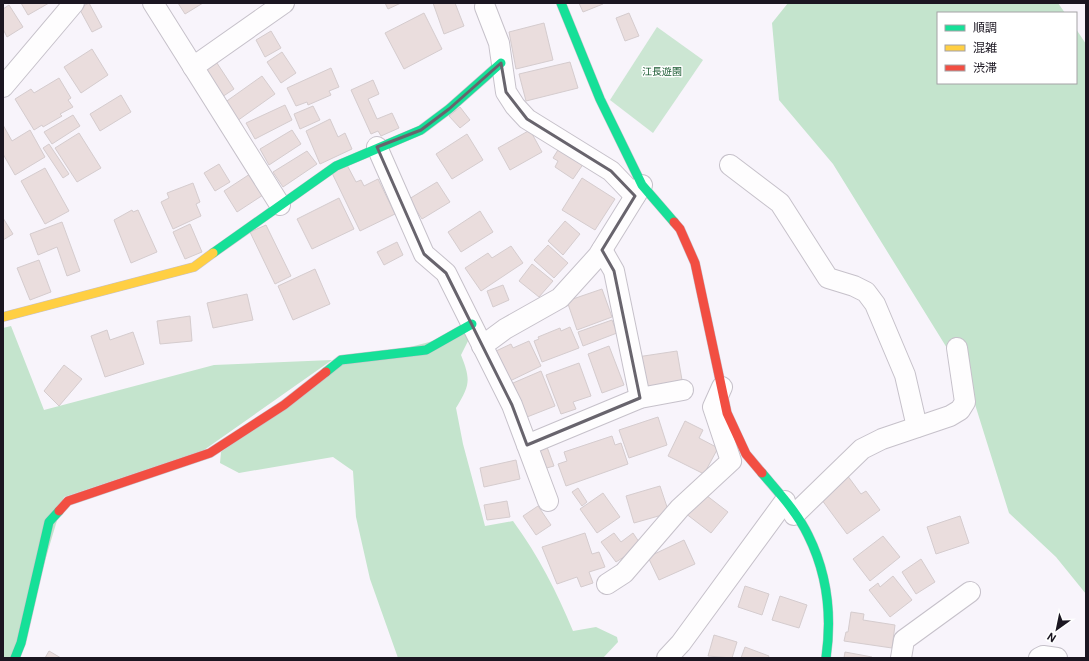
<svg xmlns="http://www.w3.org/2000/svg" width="1089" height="661" font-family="Roboto,'Noto Sans JP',sans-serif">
  <rect width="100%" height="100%" fill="#f8f4fb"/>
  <path fill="#cce6d3" d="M657 27 703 60 653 133 610 100Z"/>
  <g fill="#c4e4cd">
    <path d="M788 3H1058L1065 13H938V83H1076V29L1086 44V594L1056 557 1009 513 968 382 833 164 779 100 772 23Z"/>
    <path d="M11 326 44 410 214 365 332 360 204 450 64 497 16 658H3V328Z"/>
    <path d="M467 332 469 339 461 355C471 380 470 385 456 408L463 444 485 526 513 521C538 555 557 592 573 631L596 627 617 637 618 642 603 658H398L370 579 356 517 353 471 333 457 239 473 220 463 221 452 342 365Z"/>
  </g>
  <g fill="#eadddd" stroke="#d5ccce">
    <path d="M21 3H49L28 15Z"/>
    <path d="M89 3 102 27 92 32 79 8Z"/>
    <path d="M178 3H203L185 14Z"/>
    <path d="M385 3H401L388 9Z"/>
    <path d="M433 3H455L464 26 444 34Z"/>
    <path d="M579 3H602L603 4 583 12Z"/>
    <path d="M9 5 23 27 7 37 3 29V9Z"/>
    <path d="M424 13 442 49 404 69 385 33Z"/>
    <path d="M629 13 639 36 625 41 616 18Z"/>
    <path d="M544 23 553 60 516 69 509 32Z"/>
    <path d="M271 31 281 48 265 57 256 40Z"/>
    <path d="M92 49 108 75 81 93 64 67Z"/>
    <path d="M282 52 296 73 281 83 267 62Z"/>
    <path d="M213 57 234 89 219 99 198 67Z"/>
    <path d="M570 62 578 88 526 101 519 74Z"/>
    <path d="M331 68 339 87 329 91 331 95 308 105 307 102 296 106 287 88Z"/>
    <path d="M262 76 275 94 237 121 224 103Z"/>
    <path d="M59 78 71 98 68 100 73 107 60 114 62 116 43 127 42 125 34 130 15 99 31 89 34 93Z"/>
    <path d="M373 80 379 94 368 99 377 119 392 113 399 128 381 136 378 131 371 134 351 90Z"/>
    <path d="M121 95 131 112 100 131 90 114Z"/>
    <path d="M285 105 292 120 255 139 246 123Z"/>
    <path d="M313 106 320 120 300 129 294 114Z"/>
    <path d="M460 107 470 120 460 128 449 116Z"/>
    <path d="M73 115 80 126 52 144 44 132Z"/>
    <path d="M330 119 338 137 345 133 352 149 320 164 306 131Z"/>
    <path d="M3 125 12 141 30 130 45 157 15 175 3 154Z"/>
    <path d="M292 130 301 144 269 165 260 149Z"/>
    <path d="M530 130 542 152 510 170 498 148Z"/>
    <path d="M79 133 101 168 77 182 55 148Z"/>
    <path d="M467 134 483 160 452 179 436 154Z"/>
    <path d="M49 144 69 174 63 178 43 148Z"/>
    <path d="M561 145 586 160 573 179 555 167 558 161 553 158Z"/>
    <path d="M307 151 317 164 283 187 273 172Z"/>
    <path d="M219 164 230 182 215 191 204 173Z"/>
    <path d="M347 165 356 182 361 180 364 186 378 179 395 214 360 231 332 173Z"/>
    <path d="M45 168 69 211 45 224 21 181Z"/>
    <path d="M250 174 263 195 237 212 224 191Z"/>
    <path d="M582 178 615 199 595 230 562 210Z"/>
    <path d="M437 182 450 202 422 219 409 199Z"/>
    <path d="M193 183 200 202 196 204 201 216 173 229 161 202 169 198 167 193Z"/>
    <path d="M339 198 354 229 312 249 297 219Z"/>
    <path d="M132 210 133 212 138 210 157 252 131 263 114 220Z"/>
    <path d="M480 211 493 232 461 252 448 232Z"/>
    <path d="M3 218 13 234 3 240Z"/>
    <path d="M565 221 580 234 563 255 548 241Z"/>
    <path d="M62 222 80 271 67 276 57 247 38 255 30 234Z"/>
    <path d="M190 224 202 252 185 259 173 232Z"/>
    <path d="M266 225 291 276 275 284 250 232Z"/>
    <path d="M397 242 403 255 384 265 377 252Z"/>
    <path d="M548 245 568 263 554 278 534 260Z"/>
    <path d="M511 246 523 263 481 291 465 268 488 253 492 258Z"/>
    <path d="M39 260 51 292 30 300 17 268Z"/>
    <path d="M532 264 553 281 539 297 519 281Z"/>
    <path d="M315 269 330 304 293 320 278 286Z"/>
    <path d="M503 285 509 300 493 307 487 291Z"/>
    <path d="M602 289 612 317 577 330 567 301Z"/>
    <path d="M247 294 253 320 213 328 207 303Z"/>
    <path d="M190 316 192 341 160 344 157 321Z"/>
    <path d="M612 320 617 333 583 346 578 332Z"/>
    <path d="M570 327 579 348 542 362 534 341 539 339 538 337 560 328 561 331Z"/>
    <path d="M107 330 110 340 133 332 144 364 105 377 91 336Z"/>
    <path d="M529 341 541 366 510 381 496 351 511 344 513 348Z"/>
    <path d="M609 346 624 385 602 393 588 354Z"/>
    <path d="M677 351 682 380 642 388 637 357Z"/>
    <path d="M579 363 591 396 573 402 576 409 561 414 546 375Z"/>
    <path d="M64 365 82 379 59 406 44 391Z"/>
    <path d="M541 371 555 406 527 417 513 383Z"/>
    <path d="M658 417 667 445 629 458 619 430Z"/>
    <path d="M685 421 703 430 699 438 718 448 704 474 668 456Z"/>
    <path d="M612 436 615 445 621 443 628 464 566 486 558 464 567 461 564 452Z"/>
    <path d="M547 447 554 466 539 470 533 452Z"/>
    <path d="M516 460 520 479 484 487 480 468Z"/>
    <path d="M847 475 861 494 866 491 880 510 847 534 819 496Z"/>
    <path d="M660 486 669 513 634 523 626 496Z"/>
    <path d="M578 488 587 502 582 506 572 492Z"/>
    <path d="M702 492 728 512 711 533 685 513Z"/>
    <path d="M603 493 620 517 597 533 580 509Z"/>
    <path d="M507 501 510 517 487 520 484 505Z"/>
    <path d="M538 506 551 525 536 535 523 516Z"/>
    <path d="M960 516 969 543 936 554 927 527Z"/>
    <path d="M585 533 592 554 599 552 605 567 589 572 593 583 581 587 577 577 557 584 542 547Z"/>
    <path d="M614 533 621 542 633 533 643 548 627 555 616 562 601 542Z"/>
    <path d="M883 536 900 557 870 581 853 559Z"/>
    <path d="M684 540 695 564 659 580 648 557Z"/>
    <path d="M921 559 935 582 916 594 902 572Z"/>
    <path d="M893 576 912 600 890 617 869 590 878 583 880 587Z"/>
    <path d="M745 586 769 594 762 615 738 607Z"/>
    <path d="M780 596 807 605 799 628 772 620Z"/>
    <path d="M851 612 864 614 863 620 895 625 892 648 844 641 846 632H848Z"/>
    <path d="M714 635 737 642 732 658 708 656Z"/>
    <path d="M745 647 769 656 768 658H741Z"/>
    <path d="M49 651 61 658H45Z"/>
    <path d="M845 652 872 657V658H844Z"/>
  </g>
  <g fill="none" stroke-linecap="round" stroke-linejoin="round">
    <defs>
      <g id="street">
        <path d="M153 3 280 205"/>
        <path d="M485 7 499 43 506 92 515 106 527 119 611 171 635 196"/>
        <path d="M193 67 284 3"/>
        <path d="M3 87 74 3"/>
        <path d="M377 147 424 254 446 273 512 405 548 501"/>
        <path d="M730 165 780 203 828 278 854 286 866 292 875 304 905 375 917 427"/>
        <path d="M602 250 614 271 640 398"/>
        <path d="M482 346 505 329 560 298 598 256 642 185"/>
        <path d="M527 445 640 398 683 390"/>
        <path d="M794 515 862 449 882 439 950 416 960 410 965 402 957 348"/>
        <path d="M607 584 624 573 680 508 731 461 713 407 722 387"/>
        <path d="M667 658 681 643 785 501"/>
        <path d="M901 658 904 640 970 592"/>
        <path d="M1039 658 1043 656 1057 658"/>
      </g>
      <g id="fast">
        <path d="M561 3 600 99 642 185 674 222"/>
        <path d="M213 253 336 166 421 130 449 109 501 63"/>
        <path d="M326 372 341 360 426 350 472 324"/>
        <path d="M762 473C778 492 797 512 808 535 827 573 832 616 826 658"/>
        <path d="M15 658 21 643 49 522 59 511"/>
      </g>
      <path id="slow" d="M3 317 194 267 213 253"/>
      <g id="jam">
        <path d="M674 222 680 229 695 263 727 413 746 454 762 473"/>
        <path d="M59 511 68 501 210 453 284 405 326 372"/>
      </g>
    </defs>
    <use href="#street" stroke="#c6c1ca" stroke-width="22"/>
    <use href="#fast" stroke="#c6c1ca" stroke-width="10"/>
    <use href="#slow" stroke="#c6c1ca" stroke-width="10"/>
    <use href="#jam" stroke="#c6c1ca" stroke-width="10"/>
    <use href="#street" stroke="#fefdfe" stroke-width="20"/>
    <use href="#fast" stroke="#16e098" stroke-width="9"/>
    <use href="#slow" stroke="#ffcf43" stroke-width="9"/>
    <use href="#jam" stroke="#f24e42" stroke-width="9"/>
  </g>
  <path fill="none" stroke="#68646d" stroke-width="3" stroke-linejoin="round" d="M501 63 506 92 527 119 611 171 635 196 602 250 614 271 640 398 527 445 512 405 446 273 424 254 377 147 421 130 449 109Z"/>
  <g text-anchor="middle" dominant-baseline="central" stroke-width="3" stroke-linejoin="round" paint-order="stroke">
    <g font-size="10" fill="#15572d" stroke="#fff">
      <text x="662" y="71">江長遊園</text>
    </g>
  </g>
  <rect width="1089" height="661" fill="none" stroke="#1b1621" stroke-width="8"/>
  <rect x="937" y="12" width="140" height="72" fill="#ffffff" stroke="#a4a2a6"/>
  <rect x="945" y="25" width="20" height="6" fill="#16e098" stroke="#a4a2a6"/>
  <text x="973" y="32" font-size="12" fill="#1b1621">順調</text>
  <rect x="945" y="45" width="20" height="6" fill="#ffcf43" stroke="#a4a2a6"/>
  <text x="973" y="52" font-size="12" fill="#1b1621">混雑</text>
  <rect x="945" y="65" width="20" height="6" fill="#f24e42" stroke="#a4a2a6"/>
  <text x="973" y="72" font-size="12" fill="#1b1621">渋滞</text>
  <g transform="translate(1057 629) rotate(213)" stroke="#ffffff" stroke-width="3" paint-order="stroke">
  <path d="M0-3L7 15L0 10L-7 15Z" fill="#1b1621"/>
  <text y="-6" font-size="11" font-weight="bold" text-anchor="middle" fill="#1b1621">N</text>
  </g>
</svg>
